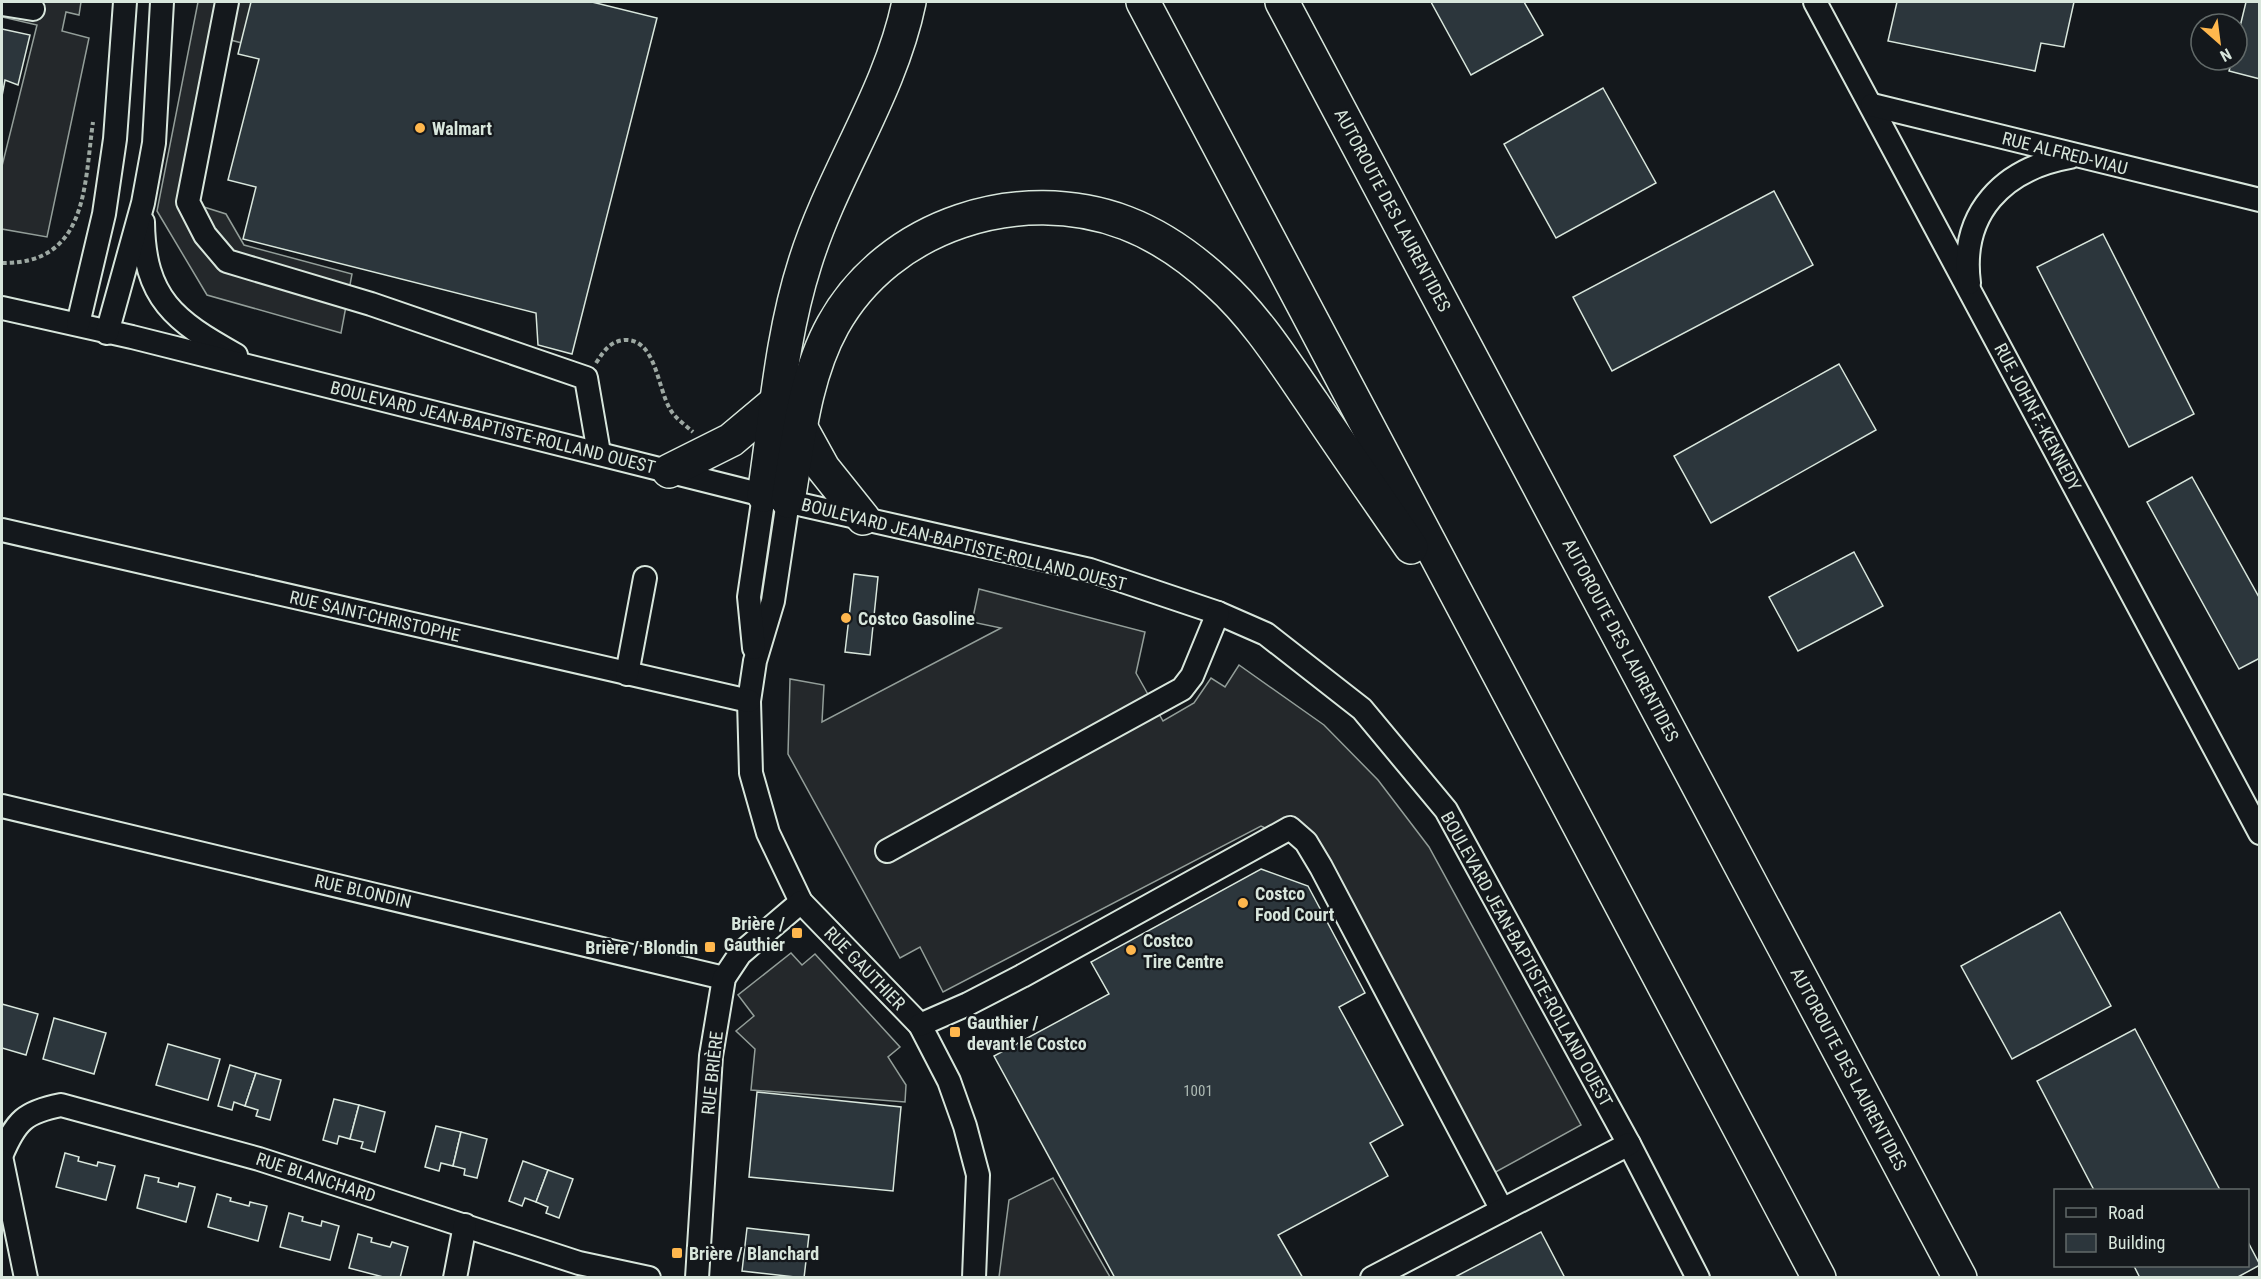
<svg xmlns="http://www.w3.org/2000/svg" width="2261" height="1279" font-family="'Roboto Condensed',sans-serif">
  <rect width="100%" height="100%" fill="#14181c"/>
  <g fill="#24282b" stroke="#939e99" stroke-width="1.5">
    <path d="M2 2H81L79 15 66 12 62 31 89 38 47 237 2 229V166L37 25 2 17Z"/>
    <path d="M198 2H253L242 43 219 37 188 202 226 214 244 245 352 274 341 333 207 295 157 211Z"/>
    <path d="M979 589 1145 632 1136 673 1163 721 1194 703 1211 678 1225 687 1239 665 1324 725 1378 780 1429 847 1581 1125 1492 1174 1319 853 1261 826 943 992 920 947 900 958 788 754 790 679 824 685 822 722 1001 628 972 622Z"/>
    <path d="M791 953 802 965 815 954 900 1047 888 1057 906 1085 905 1102 751 1090 755 1049 736 1031 754 1016 738 995Z"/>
    <path d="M1053 1178 1110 1277H999L1009 1200Z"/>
  </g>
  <g fill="#2c363c" stroke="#d8e6dc" stroke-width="1.5">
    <path d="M251 2H592L657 18 572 354 538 345 536 313 243 239 256 187 228 180 259 59 238 54Z"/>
    <path d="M1431 2H1524L1543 35 1471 75Z"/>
    <path d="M1897 2H2074L2064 47 2041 43 2035 71 1888 41Z"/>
    <path d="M2246 2H2260V79L2229 71 2232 60H2237V39Z"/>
    <path d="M2 29 30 35 18 85 5 80 2 96Z"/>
    <path d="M1603 88 1656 183 1556 238 1504 144Z"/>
    <path d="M1774 191 1813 265 1612 371 1573 297Z"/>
    <path d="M2103 234 2194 414 2129 447 2037 267Z"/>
    <path d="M1839 364 1876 430 1711 523 1674 456Z"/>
    <path d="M2192 477 2260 599V658L2239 669 2147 502Z"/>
    <path d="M1854 552 1883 606 1798 651 1769 597Z"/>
    <path d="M854 574 878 577 870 655 845 652Z"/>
    <path d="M1261 869 1308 886 1365 993 1339 1007 1403 1125 1370 1143 1388 1176 1278 1235 1303 1278H1115L994 1056 1109 994 1091 962Z"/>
    <path d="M2060 912 2111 1006 2012 1059 1961 966Z"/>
    <path d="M2 1004 38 1014 26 1055 2 1048Z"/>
    <path d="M54 1018 106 1033 94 1074 43 1059Z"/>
    <path d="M2135 1029 2220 1190H2094L2037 1081Z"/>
    <path d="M168 1044 220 1059 208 1100 156 1085Z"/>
    <path d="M230 1065 256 1073 245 1106 234 1102 232 1110 218 1106Z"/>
    <path d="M256 1073 281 1080 270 1120 256 1116 258 1110 245 1106Z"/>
    <path d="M757 1092 901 1107 893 1191 749 1177Z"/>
    <path d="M334 1099 359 1105 350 1139 339 1136 337 1144 323 1140Z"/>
    <path d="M359 1105 385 1112 375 1152 361 1148 363 1142 350 1139Z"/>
    <path d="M436 1126 461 1132 453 1166 441 1163 439 1171 425 1167Z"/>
    <path d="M461 1132 487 1139 477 1178 464 1175 465 1169 453 1166Z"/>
    <path d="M65 1153 79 1157 78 1161 97 1166 98 1162 115 1166 106 1200 56 1187Z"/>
    <path d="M523 1161 548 1170 536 1202 525 1198 522 1206 509 1201Z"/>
    <path d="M548 1170 573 1179 559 1218 546 1213 548 1207 536 1202Z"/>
    <path d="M145 1175 159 1178 158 1182 178 1187 179 1183 195 1187 186 1222 137 1208Z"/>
    <path d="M217 1194 231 1198 230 1201 249 1206 250 1202 267 1206 258 1241 208 1227Z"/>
    <path d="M289 1213 303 1217 302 1221 321 1226 322 1221 339 1226 330 1260 280 1247Z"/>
    <path d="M747 1228 809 1235 804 1278 742 1271Z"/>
    <path d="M1541 1232 1565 1278H1453Z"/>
    <path d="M358 1234 372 1238 371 1242 390 1247 392 1242 408 1247 400 1278H387L349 1268Z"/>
    <path d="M2248 1242 2260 1265 2236 1278H2140L2134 1266H2248Z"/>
  </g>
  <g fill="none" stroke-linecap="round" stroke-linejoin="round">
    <defs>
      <g id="minor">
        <path d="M227 2 188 202 205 235 227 261 371 304 586 378 599 453"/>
        <path d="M1815 2 2260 833"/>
        <path d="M2 4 33 9"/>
        <path d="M1872 105 2260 200"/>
        <path d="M143 222C144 299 175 321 236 355"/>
        <path d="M1969 283C1960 213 2003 169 2070 157"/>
        <path d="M2 308 132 337 803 505 1090 570 1218 613 1266 634 1362 709 1446 810 1629 1144 1698 1278"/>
        <path d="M78 324 104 214 115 139 125 2"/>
        <path d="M107 333 143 203 154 143 162 2"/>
        <path d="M788 501 773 601 755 661 749 701 751 773 768 833 801 902 920 1025 949 1081 965 1126 978 1175 974 1278"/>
        <path d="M2 530 749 701"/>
        <path d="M754 648 749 597 764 495"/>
        <path d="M627 674 645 578"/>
        <path d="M2 806 724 978"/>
        <path d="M887 851 1182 689 1192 676 1218 613"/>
        <path d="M920 1025 968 1004 1022 976 1290 828 1306 842 1321 867 1502 1210"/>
        <path d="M2 1154C16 1121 25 1112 61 1105L259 1159 579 1263 649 1278"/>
        <path d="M2 1161 26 1278"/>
        <path d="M455 1278 465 1225"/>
        <path d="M697 1278 711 1056 724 978 740 954 801 902"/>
        <path d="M1372 1278 1629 1144"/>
      </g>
      <g id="highway">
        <path d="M1143 2 1819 1278"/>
        <path d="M1282 2 1960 1278"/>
        <path d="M802 430 823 468 863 518"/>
        <path d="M669 471 731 440 775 403"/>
        <path d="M764 495C776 417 781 338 805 263 833 173 890 94 909 2"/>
        <path d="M788 501C798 443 804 377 833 325 889 224 1020 183 1126 223 1160 236 1191 258 1218 283 1256 317 1284 362 1313 404 1345 452 1378 499 1411 547"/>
      </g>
    </defs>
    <use href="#minor" stroke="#d8e6dc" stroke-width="26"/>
    <use href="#highway" stroke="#d8e6dc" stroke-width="36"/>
    <g stroke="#9da8a2" stroke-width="4" stroke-dasharray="4.5 3" stroke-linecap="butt">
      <path d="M2 263C88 264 84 186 93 122"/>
      <path d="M596 363C604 351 609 342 624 340 656 338 657 387 670 409 675 418 685 425 693 432"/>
    </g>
    <use href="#minor" stroke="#14181c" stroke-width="22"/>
    <use href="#highway" stroke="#14181c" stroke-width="33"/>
  </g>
  <g fill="#ffb74d" stroke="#14181c" stroke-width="2">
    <circle cx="420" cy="128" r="6"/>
    <circle cx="846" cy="618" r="6"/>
    <circle cx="1243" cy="903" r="6"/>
    <rect x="791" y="927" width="12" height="12" rx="3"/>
    <rect x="704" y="941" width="12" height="12" rx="3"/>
    <circle cx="1131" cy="950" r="6"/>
    <rect x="949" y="1026" width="12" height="12" rx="3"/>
    <rect x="671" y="1247" width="12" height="12" rx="3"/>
  </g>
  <g text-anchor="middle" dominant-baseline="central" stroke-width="4.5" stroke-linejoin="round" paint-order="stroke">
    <g font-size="15" fill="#adbab4">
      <text x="1198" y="1091">1001</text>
    </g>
    <g font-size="18" font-weight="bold" fill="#d8e6dc" stroke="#14181c" text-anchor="start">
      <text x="432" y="128">Walmart</text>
      <text x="858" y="618">Costco Gasoline</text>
      <text x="1255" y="893">Costco<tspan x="1255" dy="21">Food Court</tspan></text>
      <text x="785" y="923" text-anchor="end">Brière /<tspan x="785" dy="21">Gauthier</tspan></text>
      <text x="1143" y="940">Costco<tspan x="1143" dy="21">Tire Centre</tspan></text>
      <text x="698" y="947" text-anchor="end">Brière / Blondin</text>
      <text x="967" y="1022">Gauthier /<tspan x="967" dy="21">devant le Costco</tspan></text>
      <text x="689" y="1253">Brière / Blanchard</text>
    </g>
    <g font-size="18" fill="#d8e6dc" stroke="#14181c">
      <text transform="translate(2065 153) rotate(14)">RUE ALFRED-VIAU</text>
      <text transform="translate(1393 210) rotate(62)">AUTOROUTE DES LAURENTIDES</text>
      <text transform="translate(2038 417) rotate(62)">RUE JOHN-F.-KENNEDY</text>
      <text transform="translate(493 427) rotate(14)">BOULEVARD JEAN-BAPTISTE-ROLLAND OUEST</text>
      <text transform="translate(964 544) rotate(14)">BOULEVARD JEAN-BAPTISTE-ROLLAND OUEST</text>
      <text transform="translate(375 616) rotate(13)">RUE SAINT-CHRISTOPHE</text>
      <text transform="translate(1621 640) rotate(62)">AUTOROUTE DES LAURENTIDES</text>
      <text transform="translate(363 891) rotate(13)">RUE BLONDIN</text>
      <text transform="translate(1527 959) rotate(61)">BOULEVARD JEAN-BAPTISTE-ROLLAND OUEST</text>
      <text transform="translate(865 968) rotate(46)">RUE GAUTHIER</text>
      <text transform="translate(1849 1069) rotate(62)">AUTOROUTE DES LAURENTIDES</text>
      <text transform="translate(712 1073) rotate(-84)">RUE BRIÈRE</text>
      <text transform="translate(316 1177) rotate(18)">RUE BLANCHARD</text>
    </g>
  </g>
  <rect width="2261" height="1279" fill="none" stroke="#d8e6dc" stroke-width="6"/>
  <rect x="2054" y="1189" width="195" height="78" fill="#14181c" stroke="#626a69" stroke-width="1.5"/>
  <rect x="2066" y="1208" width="30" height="9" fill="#14181c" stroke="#626a69" stroke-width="1.5"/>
  <text x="2108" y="1219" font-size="18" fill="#d8e6dc">Road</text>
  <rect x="2066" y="1234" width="30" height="18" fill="#2c363c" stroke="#626a69" stroke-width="1.5"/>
  <text x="2108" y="1249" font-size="18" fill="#d8e6dc">Building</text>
  <g transform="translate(2219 42) rotate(152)"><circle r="28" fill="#14181c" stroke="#626a69" stroke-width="1.5"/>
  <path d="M0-4.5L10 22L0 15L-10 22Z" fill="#ffb74d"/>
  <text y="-9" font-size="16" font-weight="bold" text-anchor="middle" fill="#d8e6dc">N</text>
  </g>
</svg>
